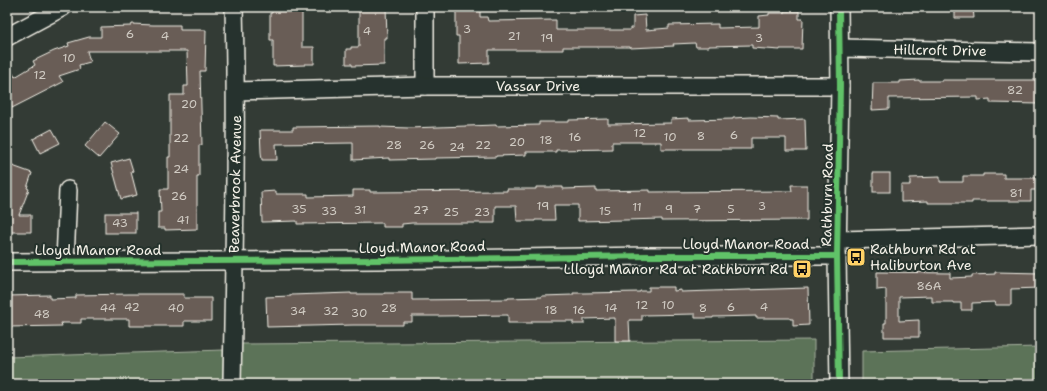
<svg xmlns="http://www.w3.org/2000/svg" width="1047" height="391" font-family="'Shantell Sans',sans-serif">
  <rect width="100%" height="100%" fill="#333b35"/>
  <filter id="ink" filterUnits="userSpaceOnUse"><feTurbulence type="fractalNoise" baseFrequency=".025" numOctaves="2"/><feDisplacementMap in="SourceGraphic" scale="8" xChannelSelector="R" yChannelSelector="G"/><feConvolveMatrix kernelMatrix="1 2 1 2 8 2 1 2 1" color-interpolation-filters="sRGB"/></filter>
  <g filter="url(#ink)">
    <g fill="#5c7358" stroke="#a8b2a0">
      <path d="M814 340V384H239L241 344Z"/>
      <path d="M1040 347V384H862V351Z"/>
      <path d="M224 350 222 384H7V357Z"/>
    </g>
    <g fill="#695d57" stroke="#f4f1e8">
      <path d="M276 7H302V47H314V64H305V65L273 66V40H270V13H272V9H276Z"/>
      <path d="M359 7H386L387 38H384V65L352 66V64H346V49H351V47H359Z"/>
      <path d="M456 7H473L474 10H480V17H487L488 21 556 20V30H630V28H633V16L645 15 646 30 669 28V25L718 24V28L759 27V16L769 15V13H784V11H799V19H803L802 49H780V50L752 48V45L709 46V47H696L695 43 673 44 674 46 630 48V47H563V50H489V63L459 64V36H456Z"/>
      <path d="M955 7H973L974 18H955Z"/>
      <path d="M132 24 153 25H180V30H206L205 71H200L202 145H199V176H197V229L165 230V228H158V212H161L160 189H168V157H170V95H184V86H188L187 51H87L90 62 79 65 80 69 59 76 63 82 12 108 7 98V63L15 77 35 65 33 61 54 51 69 46 68 43 89 37H101V27L131 26V25H132Z"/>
      <path d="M919 80V81H942V80H1040V104L990 103V99L978 100V97H977L889 98V109L872 110 873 83H900V81Z"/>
      <path d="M751 117 778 118V120L805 119 806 151H786V138H751V149H661V142H612V149L556 150V152H526V155L496 156V157L435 158V159L389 160V158L353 160V143L276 144 277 160H262L261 152 260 130H293V127L380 126V127L409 128 496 125V126L539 125V122H569V120L608 119V124L671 123V119L689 118V120L733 119V118Z"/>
      <path d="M105 122 120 134 99 158 85 146Z"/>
      <path d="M52 129 60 143 40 153 33 139Z"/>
      <path d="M129 158 133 171 131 172 137 195 121 199 111 163Z"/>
      <path d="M7 164 32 173 27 188 29 189 19 215H31V232H9V231H7Z"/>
      <rect x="873" y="173" width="17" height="19"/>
      <path d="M983 174H1004V178H1040V190H1031V201H972V203H928V201L901 202V185H910V178L940 177V182H963V176H983Z"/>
      <path d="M791 185H807V220L664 221H662V219L625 220 578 221V205H554L555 220H535V221H517L516 206H495V223H412L402 224V227H383V223L297 224V221L262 222 261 192 276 191V194H308V197L353 196V190H370V192L507 191V189H536V187H563V189L596 188V191L650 190V192L792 191Z"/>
      <rect x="105" y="213" width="31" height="20"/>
      <path d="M877 272 950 273V278L972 277V275L995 274V272L1040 273V288L1011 289V305H996L995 302 972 303V310H961V303H953V302H932V296L899 297V321L919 320V337H884V323H886V289L877 290Z"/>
      <path d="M649 287H674V291L681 290V292L808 288 809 325 793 326V319H790V318H756V316L713 317V318H695V314L642 315V320H629L630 341H615V318L584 319V324H573V321H532V323H508V315L440 316H412V322H403V325H353L267 327 266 297 291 296V295L351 293V294H384V293H412V300L508 299V298L542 297V296L573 295V293H584L640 292V291H649Z"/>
      <path d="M129 294H184V298H211V321H184V326H129V319H81V323H61L62 326 7 327V296L50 295V299L76 298V295Z"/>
    </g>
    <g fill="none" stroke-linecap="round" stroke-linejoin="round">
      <defs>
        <g id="minor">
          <path d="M425 7V86"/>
          <path d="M839 7 840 86 837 256 839 384"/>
          <path d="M7 37 63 7"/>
          <path d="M840 48 1040 52"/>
          <path d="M236 91 425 86H840"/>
          <path d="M838 240 1040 235"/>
          <path d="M7 262 378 260 647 256H837"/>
          <path d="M65 262 68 190"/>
          <path d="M232 384C234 258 237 133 234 7"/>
        </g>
      </defs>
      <use href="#minor" stroke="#f4f1e8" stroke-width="20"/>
      <use href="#minor" stroke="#26332d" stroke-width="17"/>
      <defs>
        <g id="cycleway">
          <path d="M839 7 840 86 837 256 839 384"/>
          <path d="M7 262 378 260 647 256H837"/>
        </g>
      </defs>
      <use href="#cycleway" stroke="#26332d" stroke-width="8"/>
      <use href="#cycleway" stroke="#61c268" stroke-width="6"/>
    </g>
  </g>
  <defs>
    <symbol id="bus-square" viewBox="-11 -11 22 22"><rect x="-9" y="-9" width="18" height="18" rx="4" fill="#ffd166" stroke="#26332d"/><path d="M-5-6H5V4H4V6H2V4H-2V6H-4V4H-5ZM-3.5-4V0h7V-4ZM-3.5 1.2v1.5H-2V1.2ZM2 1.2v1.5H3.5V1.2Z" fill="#111"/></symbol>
  </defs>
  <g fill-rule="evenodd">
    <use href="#bus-square" x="845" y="246" width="22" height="22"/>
    <use href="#bus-square" x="791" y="258" width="22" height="22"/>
  </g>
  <g text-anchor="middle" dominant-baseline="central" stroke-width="4" stroke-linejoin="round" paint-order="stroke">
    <g font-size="12" fill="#d1ccc4">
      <text x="467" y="29">3</text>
      <text x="367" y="31">4</text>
      <text x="130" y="34">6</text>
      <text x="165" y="36">4</text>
      <text x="514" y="36">21</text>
      <text x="547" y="38">19</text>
      <text x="759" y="38">3</text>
      <text x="69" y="58">10</text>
      <text x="40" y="75">12</text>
      <text x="1015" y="90">82</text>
      <text x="189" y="104">20</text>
      <text x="640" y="133">12</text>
      <text x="734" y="135">6</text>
      <text x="701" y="136">8</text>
      <text x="575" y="137">16</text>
      <text x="670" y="137">10</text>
      <text x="181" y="138">22</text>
      <text x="546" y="140">18</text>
      <text x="517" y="142">20</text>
      <text x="394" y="145">28</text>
      <text x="427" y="145">26</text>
      <text x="483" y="145">22</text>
      <text x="457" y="147">24</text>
      <text x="181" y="169">24</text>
      <text x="1016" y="193">81</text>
      <text x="179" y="196">26</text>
      <text x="543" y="206">19</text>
      <text x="762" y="206">3</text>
      <text x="637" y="207">11</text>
      <text x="299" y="209">35</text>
      <text x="669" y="209">9</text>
      <text x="697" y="209">7</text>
      <text x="731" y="209">5</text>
      <text x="360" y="210">31</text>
      <text x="421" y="210">27</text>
      <text x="329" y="211">33</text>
      <text x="605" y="211">15</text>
      <text x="451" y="212">25</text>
      <text x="482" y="212">23</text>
      <text x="183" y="220">41</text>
      <text x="120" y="223">43</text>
      <text x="929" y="286">86A</text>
      <text x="642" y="305">12</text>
      <text x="668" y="305">10</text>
      <text x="132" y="307">42</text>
      <text x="731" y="307">6</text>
      <text x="764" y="307">4</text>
      <text x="108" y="308">44</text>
      <text x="176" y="308">40</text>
      <text x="389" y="308">28</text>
      <text x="611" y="308">14</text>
      <text x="703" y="308">8</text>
      <text x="551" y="310">18</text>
      <text x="579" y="310">16</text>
      <text x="298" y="311">34</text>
      <text x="331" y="311">32</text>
      <text x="359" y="313">30</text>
      <text x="42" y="314">48</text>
    </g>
    <g font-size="14" fill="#f4f1e8" stroke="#26332d">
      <text transform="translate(940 50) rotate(1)">Hillcroft Drive</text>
      <text x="538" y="86">Vassar Drive</text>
      <text transform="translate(235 184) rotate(-89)">Beaverbrook Avenue</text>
      <text transform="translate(827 195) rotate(-89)">Rathburn Road</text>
      <text x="746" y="244">Lloyd Manor Road</text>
      <text transform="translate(422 247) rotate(-1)">Lloyd Manor Road</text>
      <text x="98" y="250">Lloyd Manor Road</text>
    </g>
    <g font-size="14" fill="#f4f1e8" stroke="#26332d" text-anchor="start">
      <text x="870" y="249">Rathburn Rd at<tspan x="870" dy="16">Haliburton Ave</tspan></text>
      <text x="788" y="269" text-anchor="end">Llloyd Manor Rd at Rathburn Rd</text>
    </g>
  </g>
  <rect width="1047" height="391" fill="none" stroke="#26332d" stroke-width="24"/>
  <rect x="12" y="12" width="1023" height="367" fill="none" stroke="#f4f1e8" stroke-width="1.5" filter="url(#ink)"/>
</svg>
